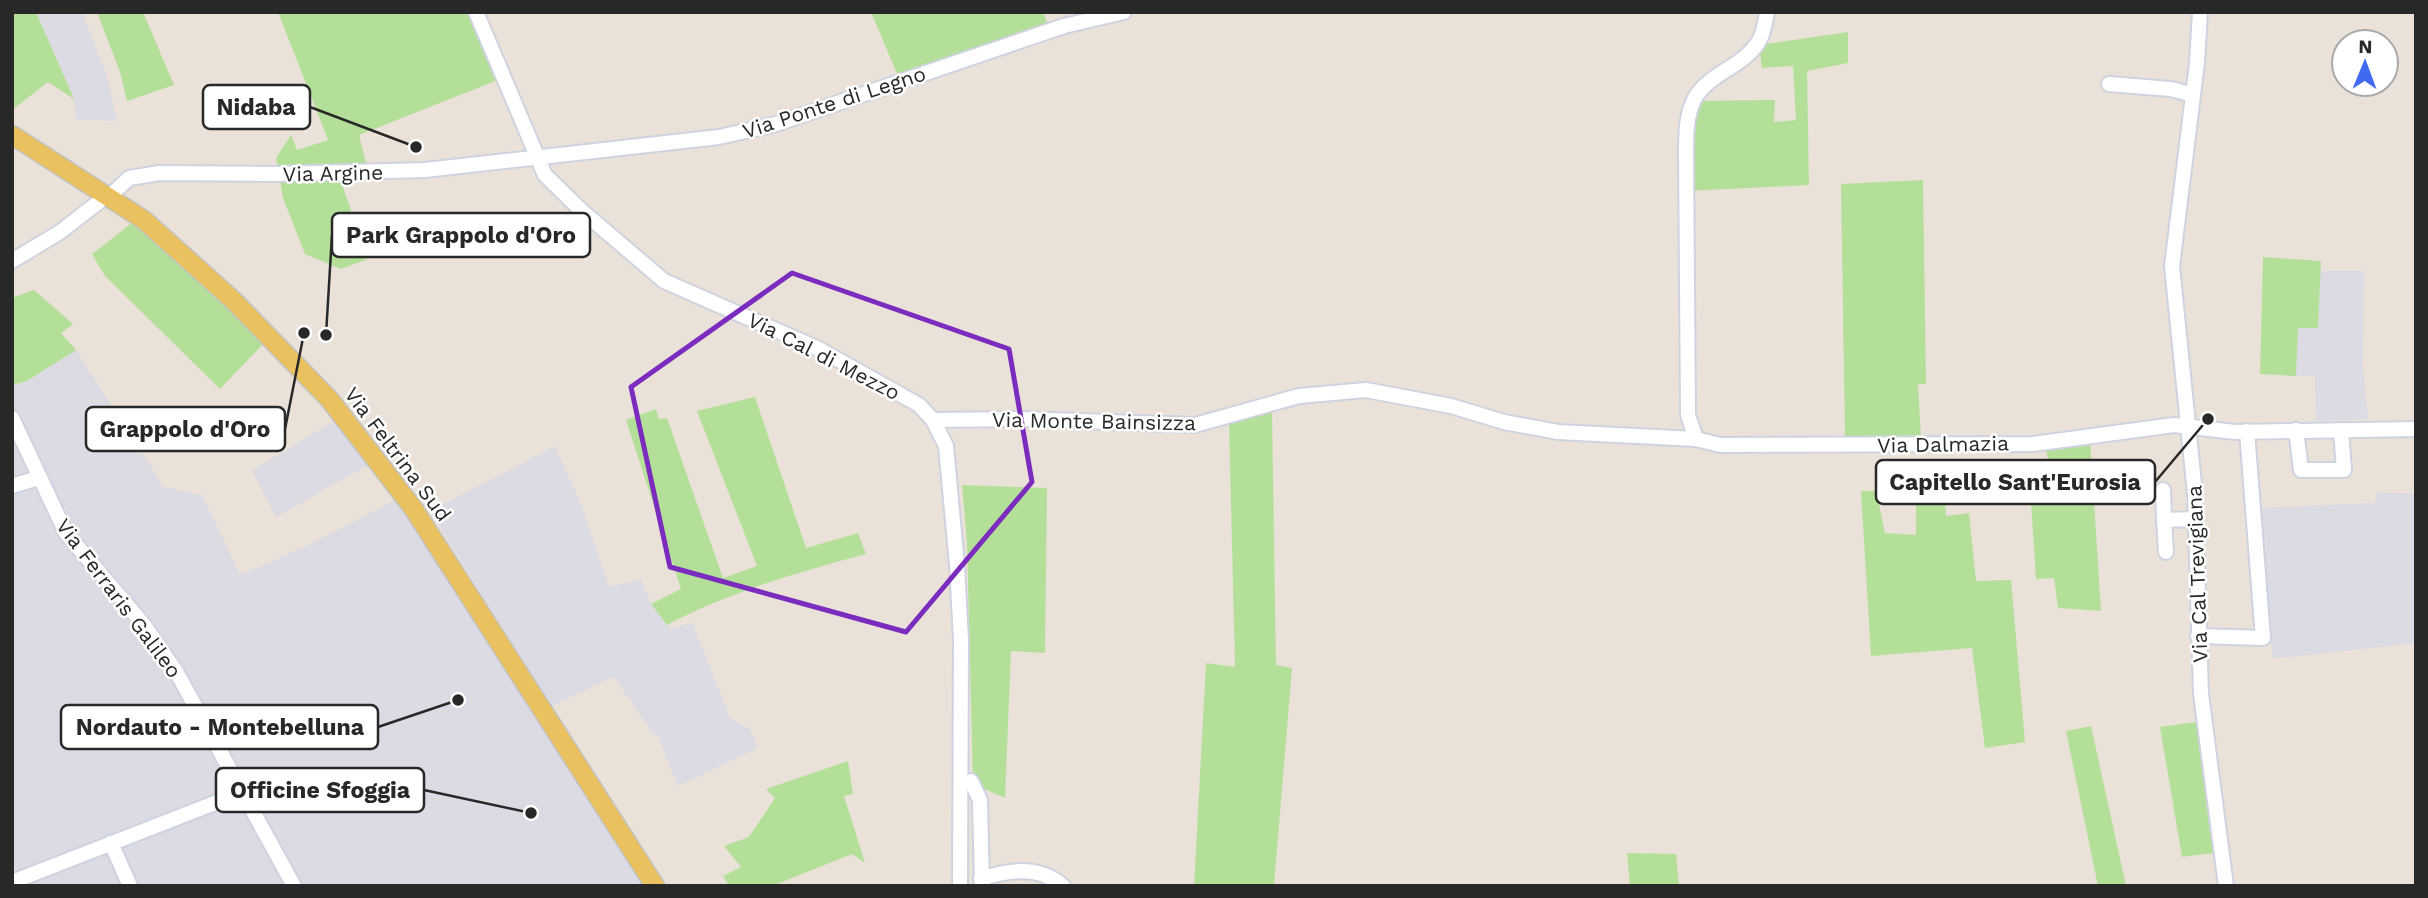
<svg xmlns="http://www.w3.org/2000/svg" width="2428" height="898" font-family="'Work Sans',sans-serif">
  <rect width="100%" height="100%" fill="#eae2d9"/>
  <g fill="#dcdae2">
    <path d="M36 12H82L107 76 117 121 76 119 74 98Z"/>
    <path d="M2320 271H2364L2363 368 2368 419 2316 421 2315 376H2296L2298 328H2318Z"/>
    <path d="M76 350 164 487 202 495 240 575 307 546 398 499 644 886H12V385L26 382Z"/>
    <path d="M337 419 372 463 276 517 252 471Z"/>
    <path d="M555 446 582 507 609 587 641 579 651 604 671 630 692 622 730 718 750 729 758 748 678 786 657 734H653L614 677 551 706 430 511Z"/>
    <path d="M2376 492 2416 494V643L2273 659 2256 508 2375 503Z"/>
  </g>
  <g fill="#b4df98">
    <path d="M12 12H36L74 99 48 82 12 110Z"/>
    <path d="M97 12H143L174 85 127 101 120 72Z"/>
    <path d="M278 12H471L498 80 359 135 369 175 338 173 368 259 341 269 305 254 283 198 276 158 291 135 297 150 328 140Z"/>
    <path d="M871 12H1043L1051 32 901 83Z"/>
    <path d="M1848 32V63L1807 71 1809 185 1687 191 1694 101 1775 100 1774 122 1796 120 1793 66 1762 68 1759 45Z"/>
    <path d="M1923 180 1926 384H1918L1921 438 1845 439 1841 184Z"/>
    <path d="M133 222 265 342 220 389 105 276 92 254Z"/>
    <path d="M2263 257 2321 261 2318 328H2298L2296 376 2260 374Z"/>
    <path d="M34 290 73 324 61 333 76 350 27 381 12 385V298Z"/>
    <path d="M755 397 806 548 858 533 866 554C798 572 729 592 667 625L651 604 681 589 626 420 656 409 659 419 667 418 723 578 757 566 697 411Z"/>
    <path d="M1272 410 1276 665 1292 668 1274 886H1194L1206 663 1235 667 1229 422Z"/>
    <path d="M2090 439 2101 611 2058 608 2054 578 2036 579 2031 502 2057 494 2045 447Z"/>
    <path d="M962 485 1047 488 1045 653 1011 651 1005 798 973 784 967 542Z"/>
    <path d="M1916 490H1944L1946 516 1969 513 1976 581 2011 580 2025 742 1985 748 1972 648 1871 656 1861 491H1876L1885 533 1916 535Z"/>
    <path d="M2196 722 2213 853 2182 857 2160 727Z"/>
    <path d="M2091 726 2126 886H2098L2066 731Z"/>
    <path d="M848 761 853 794 844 796 865 863 852 854 772 886H729L723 876 741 867 724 846 749 837 775 798 766 789Z"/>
    <path d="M1627 853 1676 854 1679 886H1630Z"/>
  </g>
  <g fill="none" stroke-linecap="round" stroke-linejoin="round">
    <defs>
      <g id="minor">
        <path d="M476 12 545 175 582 211 664 281 819 349 919 405 933 420 946 446 957 565 961 641 960 886"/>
        <path d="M1767 12C1765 21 1764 32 1760 39 1746 66 1710 72 1695 98 1686 114 1686 135 1686 153L1688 415 1696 439 1720 445 2033 444 2174 425 2235 432 2416 429"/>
        <path d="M2200 12 2197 63 2172 266 2195 494 2201 694 2226 886"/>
        <path d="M2109 84 2171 89 2193 95"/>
        <path d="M110 196 129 178 159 173 275 174 425 170 719 137 776 124 1064 26 1124 12"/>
        <path d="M12 261 60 232 100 201"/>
        <path d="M12 418 66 533 144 625 177 673 294 886"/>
        <path d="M933 420 1021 419 1195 425 1299 396 1366 390 1451 406 1504 422 1558 432 1696 439"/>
        <path d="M2296 430 2301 470H2344L2341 430"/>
        <path d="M12 486 38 478"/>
        <path d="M2163 490 2164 520 2195 519"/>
        <path d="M2164 520 2166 552"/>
        <path d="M2198 636 2263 638 2247 431"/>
        <path d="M971 781 980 800 982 886"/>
        <path d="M111 843 130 886"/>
        <path d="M981 879C1009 869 1040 866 1063 886"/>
        <path d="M12 882 243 792"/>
      </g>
      <path id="major" d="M12 135 144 220 234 301 330 400 413 508 655 886"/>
    </defs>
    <use href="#minor" stroke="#cfd3e0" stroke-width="18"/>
    <use href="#major" stroke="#c3c3c3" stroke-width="21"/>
    <use href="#minor" stroke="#fff" stroke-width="14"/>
    <use href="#major" stroke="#eac15f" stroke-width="18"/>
  </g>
  <path fill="none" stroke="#7b2cbf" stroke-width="5" stroke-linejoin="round" d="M792 273 1009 349 1032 482 906 632 670 567 631 387Z"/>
  <g text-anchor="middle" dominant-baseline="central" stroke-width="5" stroke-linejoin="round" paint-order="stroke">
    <g font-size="21" fill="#282828" stroke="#fff">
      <text transform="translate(834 102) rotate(-18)">Via Ponte di Legno</text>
      <text transform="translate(333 173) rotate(-1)">Via Argine</text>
      <text transform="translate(824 356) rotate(27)">Via Cal di Mezzo</text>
      <text transform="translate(1094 421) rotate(1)">Via Monte Bainsizza</text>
      <text transform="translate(1943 444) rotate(-1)">Via Dalmazia</text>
      <text transform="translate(398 454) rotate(53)">Via Feltrina Sud</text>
      <text transform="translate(2197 574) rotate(-92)">Via Cal Trevigiana</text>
      <text transform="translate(119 598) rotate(53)">Via Ferraris Galileo</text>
    </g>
  </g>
  <path fill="none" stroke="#282828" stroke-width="2.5" d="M416 147L310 107M326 335L332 235M304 333L285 429M2208 419L2155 482M458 700L378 727M531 813L424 790"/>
  <g fill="#282828" stroke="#fff" stroke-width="2.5">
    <circle cx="416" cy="147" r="7"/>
    <circle cx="326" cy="335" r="7"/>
    <circle cx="304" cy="333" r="7"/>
    <circle cx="2208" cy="419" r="7"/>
    <circle cx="458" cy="700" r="7"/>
    <circle cx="531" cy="813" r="7"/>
  </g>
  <g fill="#fff" stroke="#282828" stroke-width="2.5">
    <rect x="203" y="85" width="107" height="44" rx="7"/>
    <rect x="332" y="213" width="258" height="44" rx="7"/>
    <rect x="86" y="407" width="199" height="44" rx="7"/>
    <rect x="1876" y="460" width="279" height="44" rx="7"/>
    <rect x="61" y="705" width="317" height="44" rx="7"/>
    <rect x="216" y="768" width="208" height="44" rx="7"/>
  </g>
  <g font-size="23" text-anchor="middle" font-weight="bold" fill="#282828">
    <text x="256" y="115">Nidaba</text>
    <text x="461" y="243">Park Grappolo d'Oro</text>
    <text x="185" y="437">Grappolo d'Oro</text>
    <text x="2015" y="490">Capitello Sant'Eurosia</text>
    <text x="220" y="735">Nordauto - Montebelluna</text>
    <text x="320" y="798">Officine Sfoggia</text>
  </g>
  <rect width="2428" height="898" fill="none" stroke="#282828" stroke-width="28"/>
  <g transform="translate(2365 63) rotate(1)"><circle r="33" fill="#ffffff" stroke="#a9a9a9" stroke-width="2"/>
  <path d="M0-5L12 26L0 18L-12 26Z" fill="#3f6af1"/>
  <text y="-10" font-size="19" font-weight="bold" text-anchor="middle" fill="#282828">N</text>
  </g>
</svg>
